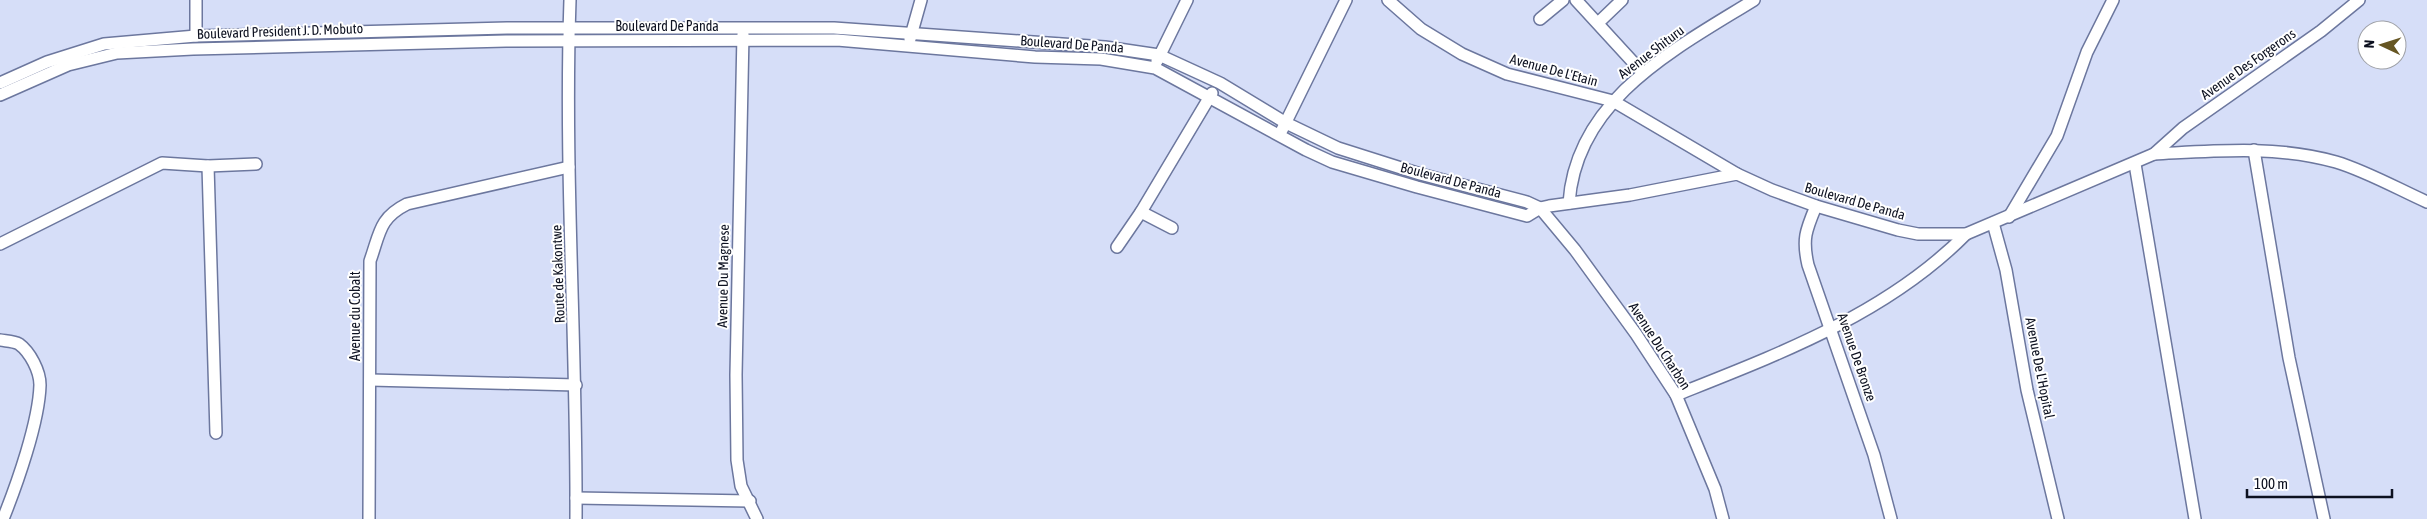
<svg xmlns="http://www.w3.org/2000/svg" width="2427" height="519" font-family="'Asap Condensed',sans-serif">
  <rect width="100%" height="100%" fill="#d6def8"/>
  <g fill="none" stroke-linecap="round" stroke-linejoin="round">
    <defs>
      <g id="minor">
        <path d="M196 0V36"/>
        <path d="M570 0C564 173 577 346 576 519"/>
        <path d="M1388 0 1421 29 1462 54 1507 74 1613 101 1737 174"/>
        <path d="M1576 0 1643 73"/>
        <path d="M1540 19 1563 0"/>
        <path d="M1598 23 1622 0"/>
        <path d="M743 34 736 375 737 460 741 486 757 519"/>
        <path d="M910 39 921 0"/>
        <path d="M1157 61 1187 0"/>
        <path d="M0 83 47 62 104 44 196 36 507 28H834L1105 47 1159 55 1220 83 1286 123 1338 148 1420 174 1527 202 1540 208 1575 250 1636 334 1676 395 1715 489 1723 519"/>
        <path d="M0 95 68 65 117 53 193 49 506 41 837 40 1035 57 1101 59 1155 68 1306 150 1332 162 1417 187 1527 216 1540 208 1549 206 1630 195 1737 174 1772 190 1816 206 1898 230 1918 234H1966L2154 154 2183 128 2321 31 2359 0"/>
        <path d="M1282 130 1346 0"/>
        <path d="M2254 150 2289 358 2324 519"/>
        <path d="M2154 154C2215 151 2276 145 2336 162 2366 171 2398 189 2427 202"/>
        <path d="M2135 164 2195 519"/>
        <path d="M208 166 216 433"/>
        <path d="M1569 203C1576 99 1675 49 1754 0"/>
        <path d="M1816 206C1806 230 1802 239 1808 265L1874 455 1891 519"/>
        <path d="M1141 212 1172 228"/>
        <path d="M2009 217 2057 136 2087 52 2113 0"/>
        <path d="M1993 223 2006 270 2027 390 2058 519"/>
        <path d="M0 244 162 163 208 166 256 164"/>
        <path d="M1117 247 1141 212 1212 93"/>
        <path d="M0 340C5 341 14 341 19 344 30 352 40 371 40 385 39 422 17 484 3 519"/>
        <path d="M370 380 576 385"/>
        <path d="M1676 395C1779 354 1887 314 1966 234"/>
        <path d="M576 498 750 501"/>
        <path d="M369 519 370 261C380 233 379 218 407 204L569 167"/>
      </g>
    </defs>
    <use href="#minor" stroke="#6c779e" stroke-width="14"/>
    <use href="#minor" stroke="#fff" stroke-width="11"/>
  </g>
  <g text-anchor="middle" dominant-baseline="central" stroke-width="4" stroke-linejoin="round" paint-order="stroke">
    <g font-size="14" fill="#0d1120" stroke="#fff">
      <text x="667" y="26">Boulevard De Panda</text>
      <text transform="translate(280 31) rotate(-2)">Boulevard President J. D. Mobuto</text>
      <text transform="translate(1072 44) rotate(4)">Boulevard De Panda</text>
      <text transform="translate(1651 52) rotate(-37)">Avenue Shituru</text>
      <text transform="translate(2248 64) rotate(-35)">Avenue Des Forgerons</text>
      <text transform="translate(1554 70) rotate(15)">Avenue De L'Etain</text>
      <text transform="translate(1451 180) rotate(15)">Boulevard De Panda</text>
      <text transform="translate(1855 201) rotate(16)">Boulevard De Panda</text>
      <text transform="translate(558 274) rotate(-92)">Route de Kakontwe</text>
      <text transform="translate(723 276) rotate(-89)">Avenue Du Magnese</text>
      <text transform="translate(355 316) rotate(-90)">Avenue du Cobalt</text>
      <text transform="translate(1660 346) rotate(57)">Avenue Du Charbon</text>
      <text transform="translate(1857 357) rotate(71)">Avenue De Bronze</text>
      <text transform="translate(2040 368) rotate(79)">Avenue De L'Hopital</text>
    </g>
  </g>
  <g transform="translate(2382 45) rotate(274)"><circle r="24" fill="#ffffff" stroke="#9ea0a6"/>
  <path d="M0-4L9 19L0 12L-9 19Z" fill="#665623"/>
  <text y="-8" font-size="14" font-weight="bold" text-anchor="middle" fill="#0d1120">N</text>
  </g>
  <path d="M2247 489v8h145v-8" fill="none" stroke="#0d1120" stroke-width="2.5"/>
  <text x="2254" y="489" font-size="15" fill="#0d1120" stroke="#ffffff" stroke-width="4" paint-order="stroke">100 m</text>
</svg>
